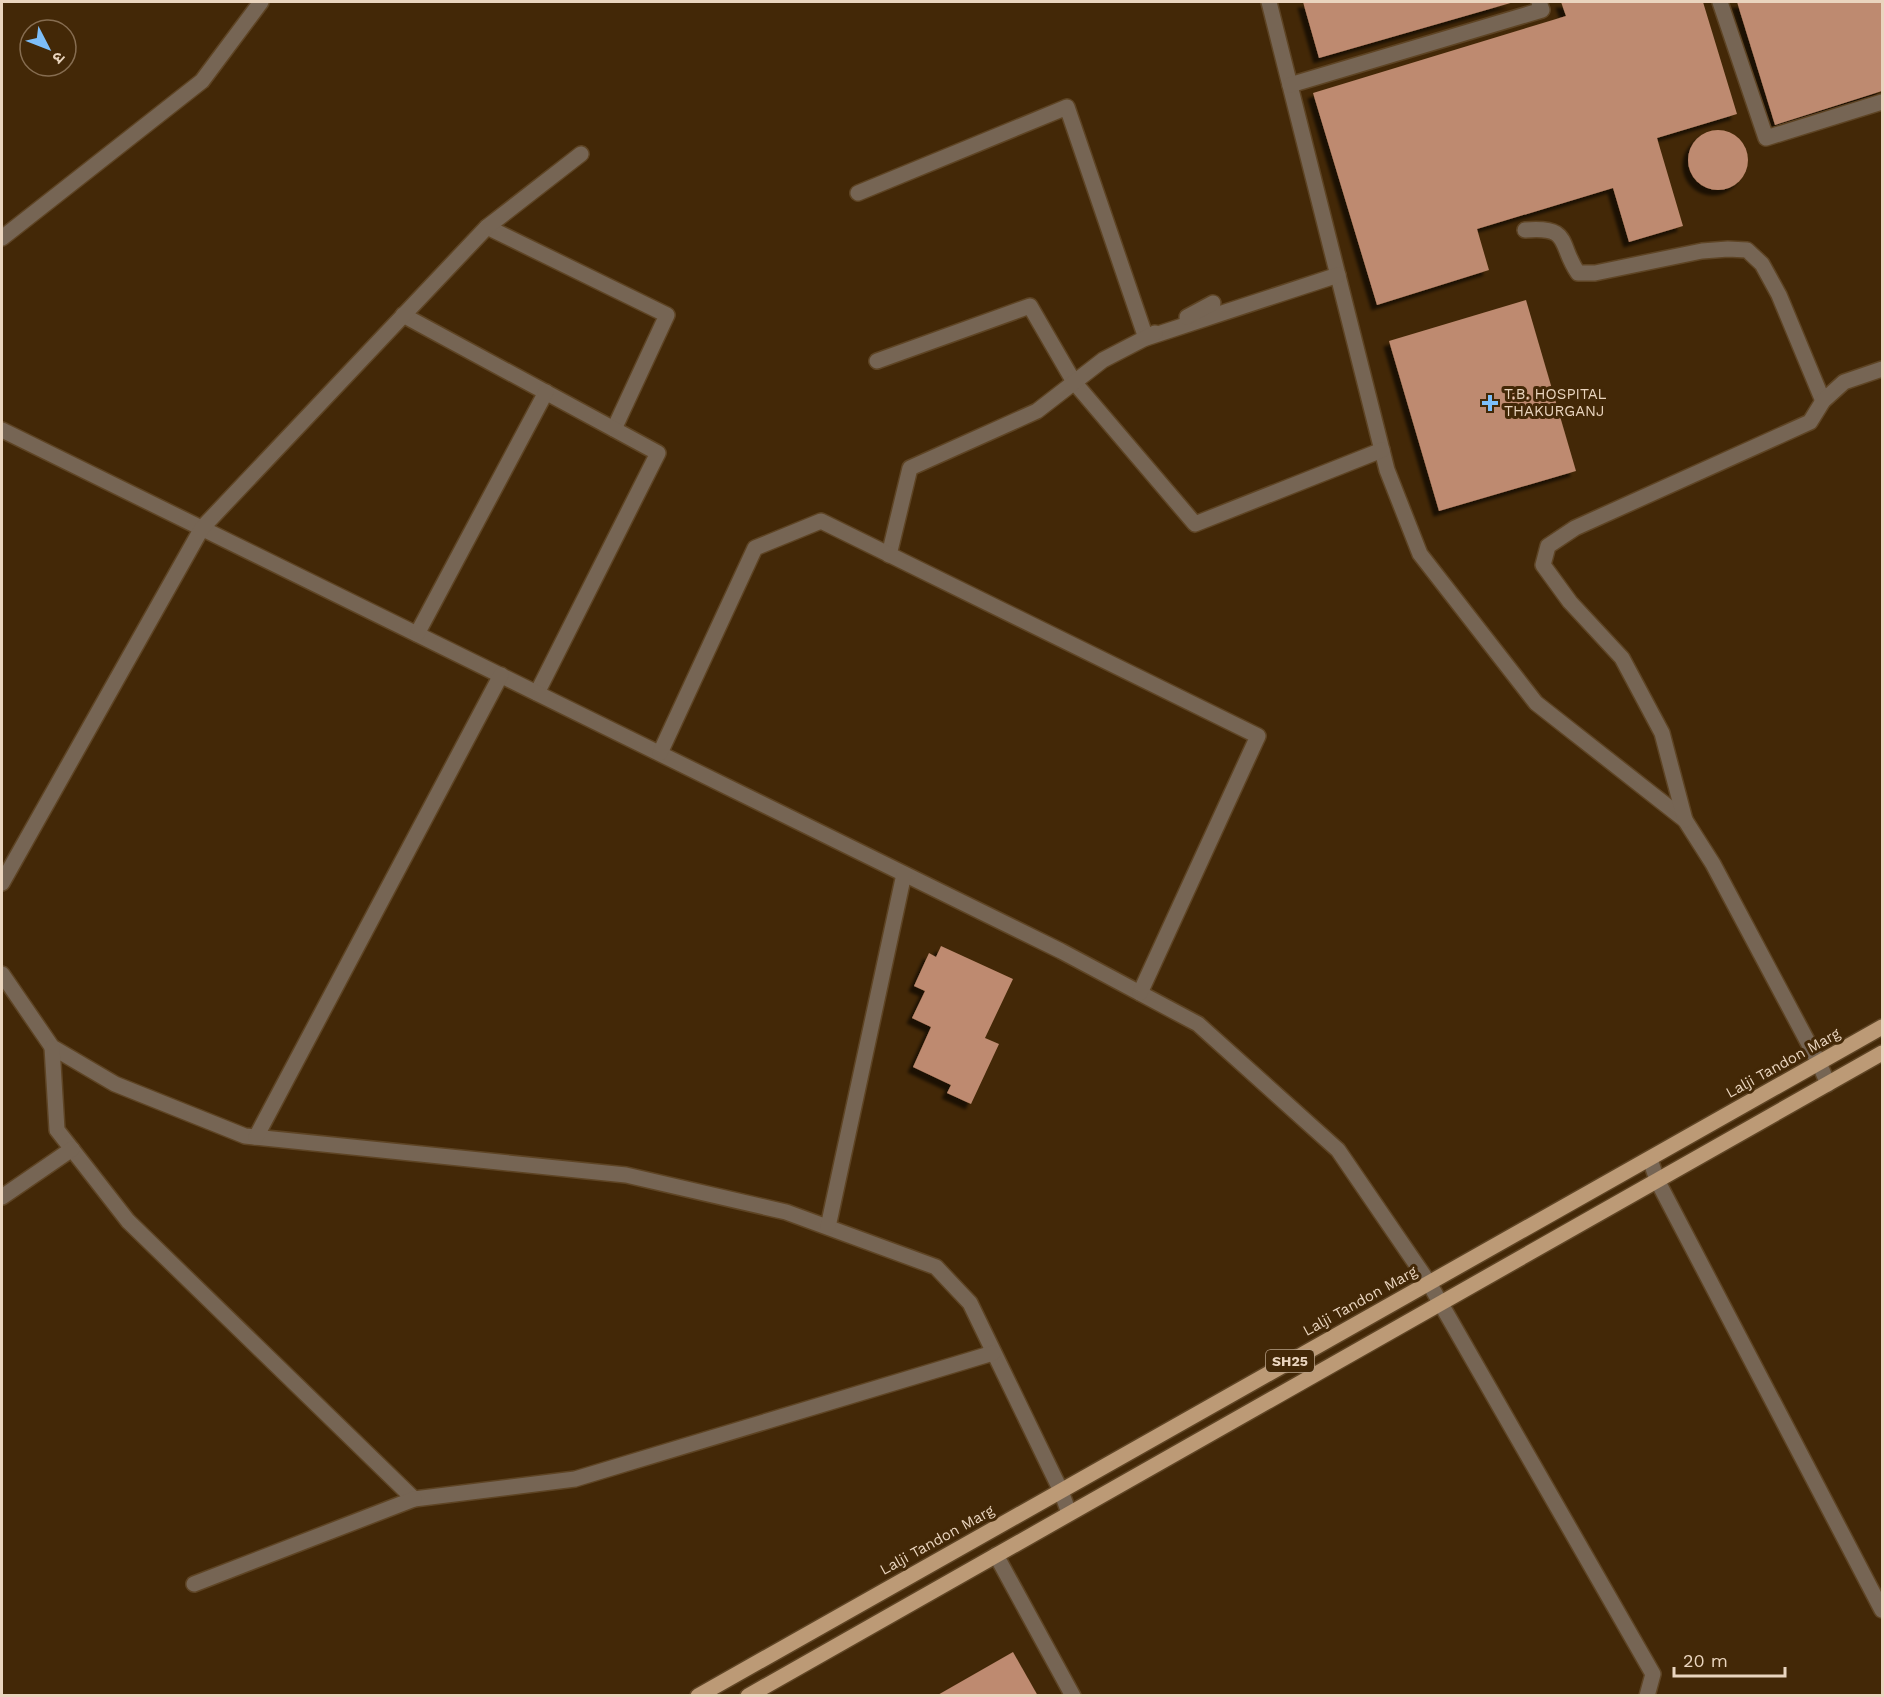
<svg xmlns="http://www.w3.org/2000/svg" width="1884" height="1697" font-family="'Work Sans','Noto Sans Devanagari',sans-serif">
  <defs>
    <filter id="shadow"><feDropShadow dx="-5.5" dy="5.5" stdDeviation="1.5" flood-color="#0009"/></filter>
  </defs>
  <rect width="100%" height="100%" fill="#432807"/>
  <g fill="#be8a6f" filter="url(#shadow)">
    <path d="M1303 2H1514L1319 58Z"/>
    <path d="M1561 2H1703L1737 114 1657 138 1683 226 1629 242 1613 188 1477 229 1489 270 1377 305 1313 93 1566 16Z"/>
    <path d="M1737 2H1882V91L1775 125Z"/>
    <circle cx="1718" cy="160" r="30"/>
    <path d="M1526 300 1576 471 1439 511 1389 341Z"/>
    <path d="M941 946 1013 979 985 1038 999 1044 971 1104 947 1093 951 1085 913 1067 931 1027 912 1018 925 991 914 986 929 953 936 957Z"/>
    <path d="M1013 1652 1038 1696H936Z"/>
  </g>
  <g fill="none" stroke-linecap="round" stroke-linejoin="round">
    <defs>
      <g id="minor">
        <path d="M1269 2 1387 470 1420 554 1536 703 1685 820 1713 864 1819 1063 1828 1084"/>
        <path d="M1720 2 1766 138 1882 102"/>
        <path d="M1290 85 1542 10 1539 2"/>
        <path d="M858 193 1067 107 1146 338 1338 275"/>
        <path d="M487 227 667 315 614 429"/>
        <path d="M1525 230C1572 226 1558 244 1578 273H1595L1702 251 1728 249 1747 250 1762 264 1779 295 1823 401"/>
        <path d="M2 238 202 81 261 2"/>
        <path d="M403 315 658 453 537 693"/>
        <path d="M1187 317 1213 303"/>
        <path d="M877 361 1030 306 1074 382 1195 524 1382 450"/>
        <path d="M2 430 1061 951 1198 1024 1338 1150 1429 1283 1653 1674 1647 1696"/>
        <path d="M889 555 910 468 1037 411 1103 360 1155 333"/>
        <path d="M417 634 546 392"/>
        <path d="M660 753 755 548 821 521 1258 736 1140 993"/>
        <path d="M1685 820 1662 733 1622 658 1570 602 1543 565 1548 546 1575 528 1810 422 1823 401 1844 382 1882 369"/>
        <path d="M2 883 202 528 487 227 581 154"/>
        <path d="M2 974 52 1047 115 1084 245 1136 626 1175 786 1212 936 1267 970 1303 1061 1491 1069 1513"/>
        <path d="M52 1047 57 1130 128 1221 414 1499 575 1479 993 1353"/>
        <path d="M256 1137 501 675"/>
        <path d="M1650 1159 1657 1180 1882 1610"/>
        <path d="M2 1197 72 1149"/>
        <path d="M828 1227 904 874"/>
        <path d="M996 1555 1073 1696"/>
        <path d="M194 1584 414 1499"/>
      </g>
      <g id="major">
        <path d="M698 1696 1882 1027"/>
        <path d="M748 1696 1882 1053"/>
      </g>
    </defs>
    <use href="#minor" stroke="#5e4424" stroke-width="18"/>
    <use href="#major" stroke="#5e4424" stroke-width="18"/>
    <use href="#minor" stroke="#766554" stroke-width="15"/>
    <use href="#major" stroke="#bc9a76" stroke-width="15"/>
  </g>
  <path fill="#7dbef9" stroke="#432807" stroke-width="2" d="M1487 394h6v6h6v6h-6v6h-6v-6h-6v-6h6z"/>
  <g text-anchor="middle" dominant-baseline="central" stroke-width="6" stroke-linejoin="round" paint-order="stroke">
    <rect fill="#432807" stroke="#b8a188" stroke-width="1.5" x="1266" y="1350" width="48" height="22" rx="4.5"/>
    <g font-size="14" font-weight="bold" fill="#ead5bf">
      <text x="1290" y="1361">SH25</text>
    </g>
    <g font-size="15" fill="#ead5bf" stroke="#432807" text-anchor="start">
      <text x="1504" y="394">T.B. HOSPITAL<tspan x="1504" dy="17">THAKURGANJ</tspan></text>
    </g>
    <g font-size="15" fill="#ead5bf" stroke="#432807">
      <text transform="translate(1783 1063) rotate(-29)">Lalji Tandon Marg</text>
      <text transform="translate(1360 1301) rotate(-29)">Lalji Tandon Marg</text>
      <text transform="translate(937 1540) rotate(-29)">Lalji Tandon Marg</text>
    </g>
  </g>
  <rect width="1884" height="1697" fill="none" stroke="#ead5bf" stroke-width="6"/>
  <g transform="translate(48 48) rotate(132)"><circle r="28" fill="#432807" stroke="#866d51" stroke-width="1.5"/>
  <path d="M0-4.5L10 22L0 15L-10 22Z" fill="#7dbef9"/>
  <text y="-9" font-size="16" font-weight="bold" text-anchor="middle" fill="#ead5bf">उ</text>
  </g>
  <path d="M1674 1667v9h111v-9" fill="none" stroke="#ead5bf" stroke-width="3"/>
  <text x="1683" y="1667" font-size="18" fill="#ead5bf" stroke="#432807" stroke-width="4.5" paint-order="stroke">20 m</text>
</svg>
